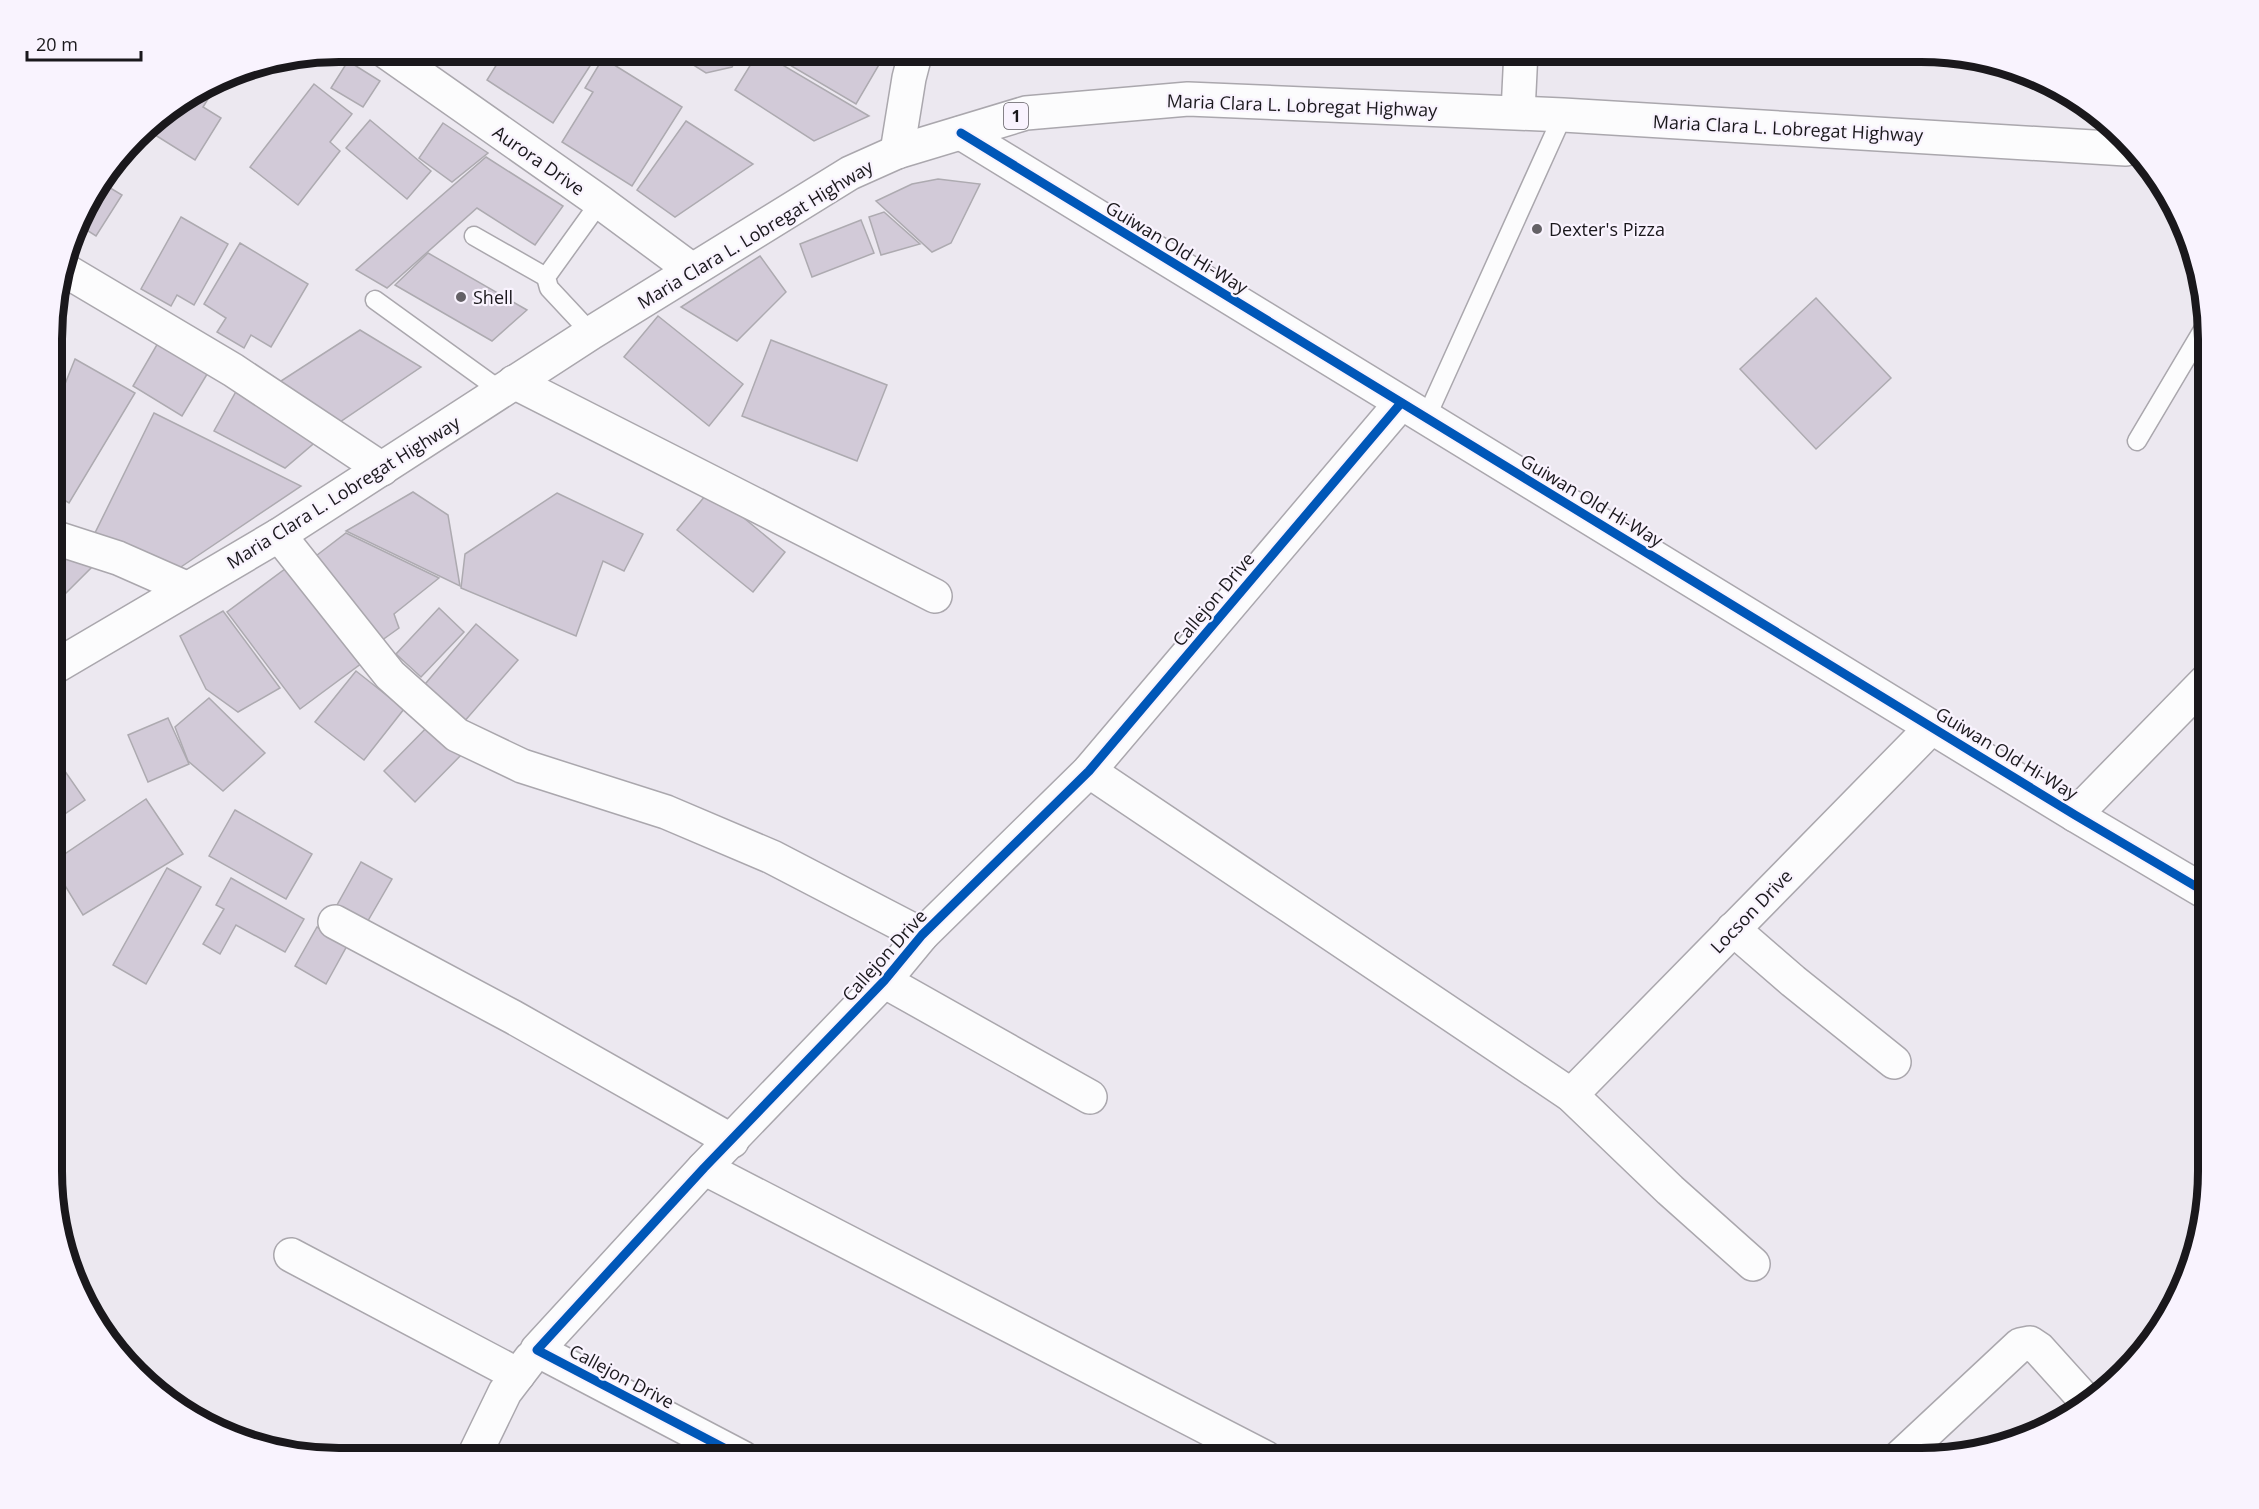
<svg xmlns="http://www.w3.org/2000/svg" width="2259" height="1509" font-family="'Open Sans',sans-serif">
  <rect width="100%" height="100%" fill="#ece8f0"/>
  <g fill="#d2cad8" stroke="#adaab0" stroke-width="1.5">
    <path d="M505 51H598L599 52 553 123 487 80Z"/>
    <path d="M671 51H741L732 67 706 73Z"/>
    <path d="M759 51 869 116 814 141 735 90Z"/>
    <path d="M766 51H887L856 104Z"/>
    <path d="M603 58 682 107 632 186 562 142 593 92 585 88Z"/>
    <path d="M348 61 380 81 363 107 331 88Z"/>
    <path d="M221 78 203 107 221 118 195 160 144 128 149 123Z"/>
    <path d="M314 84 352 114 330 142 340 151 298 205 250 167Z"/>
    <path d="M370 120 431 171 407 199 346 148Z"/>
    <path d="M686 121 753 164 675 217 637 190Z"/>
    <path d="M443 123 488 153 452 182 419 158Z"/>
    <path d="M486 157 563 206 535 245 477 208 387 288 356 270Z"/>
    <path d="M938 179 980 184 951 243 932 252 876 201 912 184Z"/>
    <path d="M102 183 122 195 96 236 77 224 81 211Z"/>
    <path d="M884 212 920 244 881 255 869 217Z"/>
    <path d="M181 217 228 244 194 305 177 295 171 306 141 289Z"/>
    <path d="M861 220 874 253 812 277 800 244Z"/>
    <path d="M240 243 308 284 271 347 251 335 244 348 217 332 226 318 204 304Z"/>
    <path d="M428 253 527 310 492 341 395 285Z"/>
    <path d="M760 256 786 292 737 341 681 307Z"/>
    <path d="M1816 298 1891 378 1816 449 1740 369Z"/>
    <path d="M658 316 743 384 709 426 624 357Z"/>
    <path d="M360 330 421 367 328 430 267 390Z"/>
    <path d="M162 336 212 366 182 416 133 386Z"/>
    <path d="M771 340 887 385 857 461 742 416Z"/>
    <path d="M75 359 135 393 69 503 53 493V414Z"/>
    <path d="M243 379 326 433 285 468 214 431Z"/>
    <path d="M154 413 301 486 169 575 92 539Z"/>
    <path d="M710 490 785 552 753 592 677 530Z"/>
    <path d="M413 492 448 515 460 586 346 531Z"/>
    <path d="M557 493 643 534 624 571 603 561 576 636 461 588 465 554Z"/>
    <path d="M346 533 439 578 394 614 399 628 378 643 308 562Z"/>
    <path d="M53 551 94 565 53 606Z"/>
    <path d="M293 563 366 660 300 709 227 612Z"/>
    <path d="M439 608 464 632 421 677 396 654Z"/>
    <path d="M223 611 280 688 238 712 206 689 180 636Z"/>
    <path d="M476 624 518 660 456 731 415 696Z"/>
    <path d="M356 671 404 709 364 760 315 722Z"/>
    <path d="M209 698 265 753 223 791 188 761 175 727Z"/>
    <path d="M168 718 189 764 148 782 128 735Z"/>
    <path d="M435 719 466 750 415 802 384 771Z"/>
    <path d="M53 754 85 800 53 822Z"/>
    <path d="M146 799 183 854 83 915 53 866V862Z"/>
    <path d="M235 810 312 854 286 899 209 856Z"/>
    <path d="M361 862 392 879 362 931 332 914Z"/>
    <path d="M167 868 201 887 146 984 113 965Z"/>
    <path d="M231 878 304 919 285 952 236 925 220 954 203 944 224 909 216 905Z"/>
    <path d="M317 927 348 944 326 984 295 966Z"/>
  </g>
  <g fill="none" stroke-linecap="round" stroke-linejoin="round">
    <defs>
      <g id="service">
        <path d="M474 236 546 277"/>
        <path d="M375 300 501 391"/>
        <path d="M591 333 549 288 546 277 600 202"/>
        <path d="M1426 418 1563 115"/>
        <path d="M2137 441 2207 323"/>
      </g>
      <g id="minor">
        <path d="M385 51 600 202 692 270"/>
        <path d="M1518 112 1521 51"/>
        <path d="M897 152 909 78 916 51"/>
        <path d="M63 269 233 370 382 469"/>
        <path d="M514 382 935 596"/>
        <path d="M279 535 390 675 457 735 522 766 666 812 772 857 922 935"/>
        <path d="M53 537 118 558 186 588"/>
        <path d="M1089 771 1571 1095 1670 1190 1753 1264"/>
        <path d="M2075 815 2207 680"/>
        <path d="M335 922 513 1017 732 1141"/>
        <path d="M1733 929 1793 981 1894 1062"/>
        <path d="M884 981 1090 1097"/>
        <path d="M1571 1095 1932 727"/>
        <path d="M704 1168 1266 1458"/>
        <path d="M291 1255 518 1375"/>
        <path d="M1900 1457 2020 1345 2030 1343 2039 1349 2085 1400"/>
        <path d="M473 1458 505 1392 531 1358"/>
        <path d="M743 1458 537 1350 704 1168 884 981 922 935 1089 771 1401 403"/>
      </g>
      <path id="tertiary" d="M961 133 2075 815 2207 893"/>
      <path id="trunk" d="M53 668 279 535 591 333 850 173 897 152 1026 113 1188 99 1563 115 2126 149"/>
    </defs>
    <use href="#service" stroke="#aaa7ad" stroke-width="21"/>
    <use href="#minor" stroke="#aaa7ad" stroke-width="36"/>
    <use href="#tertiary" stroke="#aaa7ad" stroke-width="36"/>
    <use href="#trunk" stroke="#aaa7ad" stroke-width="36"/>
    <use href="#service" stroke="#fcfcfd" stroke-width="18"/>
    <use href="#minor" stroke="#fcfcfd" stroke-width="33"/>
    <use href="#tertiary" stroke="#fcfcfd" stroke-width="33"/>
    <use href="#trunk" stroke="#fcfcfd" stroke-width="33"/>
    <defs>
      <g id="cycleway">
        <path d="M961 133 2075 815 2207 893"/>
        <path d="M743 1458 537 1350 704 1168 884 981 922 935 1089 771 1401 403"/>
      </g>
    </defs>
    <use href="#cycleway" stroke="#f9f3fe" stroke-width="13"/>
    <use href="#cycleway" stroke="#0057b8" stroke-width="9"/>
  </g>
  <g fill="#646166" stroke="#f9f3fe" stroke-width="2">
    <circle cx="1537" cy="229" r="6"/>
    <circle cx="461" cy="297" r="6"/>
  </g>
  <g text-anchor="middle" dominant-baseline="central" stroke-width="4.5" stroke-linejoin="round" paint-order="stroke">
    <rect fill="#f9f3fe" stroke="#5d5a60" stroke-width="1.5" x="1004" y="103" width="24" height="26" rx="4.5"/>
    <g font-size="16" font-weight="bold" fill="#1a181c">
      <text x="1016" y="116">1</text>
    </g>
    <g font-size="18" fill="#1a181c" stroke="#f9f3fe">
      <text transform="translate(1302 105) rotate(2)">Maria Clara L. Lobregat Highway</text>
      <text transform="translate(1788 128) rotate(3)">Maria Clara L. Lobregat Highway</text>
      <text transform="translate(539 160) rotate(35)">Aurora Drive</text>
      <text transform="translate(755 234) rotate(-31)">Maria Clara L. Lobregat Highway</text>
      <text transform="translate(1177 247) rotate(31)">Guiwan Old Hi-Way</text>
      <text transform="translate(343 492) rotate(-32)">Maria Clara L. Lobregat Highway</text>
      <text transform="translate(1592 500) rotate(31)">Guiwan Old Hi-Way</text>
      <text transform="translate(1213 599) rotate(-50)">Callejon Drive</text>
      <text transform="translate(2007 753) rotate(31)">Guiwan Old Hi-Way</text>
      <text transform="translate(1751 911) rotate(-46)">Locson Drive</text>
      <text transform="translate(884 955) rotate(-48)">Callejon Drive</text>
      <text transform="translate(622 1376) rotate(28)">Callejon Drive</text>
    </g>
    <g font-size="18" fill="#1a181c" stroke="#f9f3fe" text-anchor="start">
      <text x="1549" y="229">Dexter's Pizza</text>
      <text x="473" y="297">Shell</text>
    </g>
  </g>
  <path d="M0 0H2259V1509H0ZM339 62H1921A277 277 0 0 1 2198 339V1171A277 277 0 0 1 1921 1448H339A277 277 0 0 1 62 1171V339A277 277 0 0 1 339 62Z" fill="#f9f3fe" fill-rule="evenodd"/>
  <path fill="none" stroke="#1a181c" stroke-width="8" d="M339 62H1921A277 277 0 0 1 2198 339V1171A277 277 0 0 1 1921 1448H339A277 277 0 0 1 62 1171V339A277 277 0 0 1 339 62Z"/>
  <path d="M27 51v9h114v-9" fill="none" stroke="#1a181c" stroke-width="3"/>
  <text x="36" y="51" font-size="18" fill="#1a181c" stroke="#f9f3fe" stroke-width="4.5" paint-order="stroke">20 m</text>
</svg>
